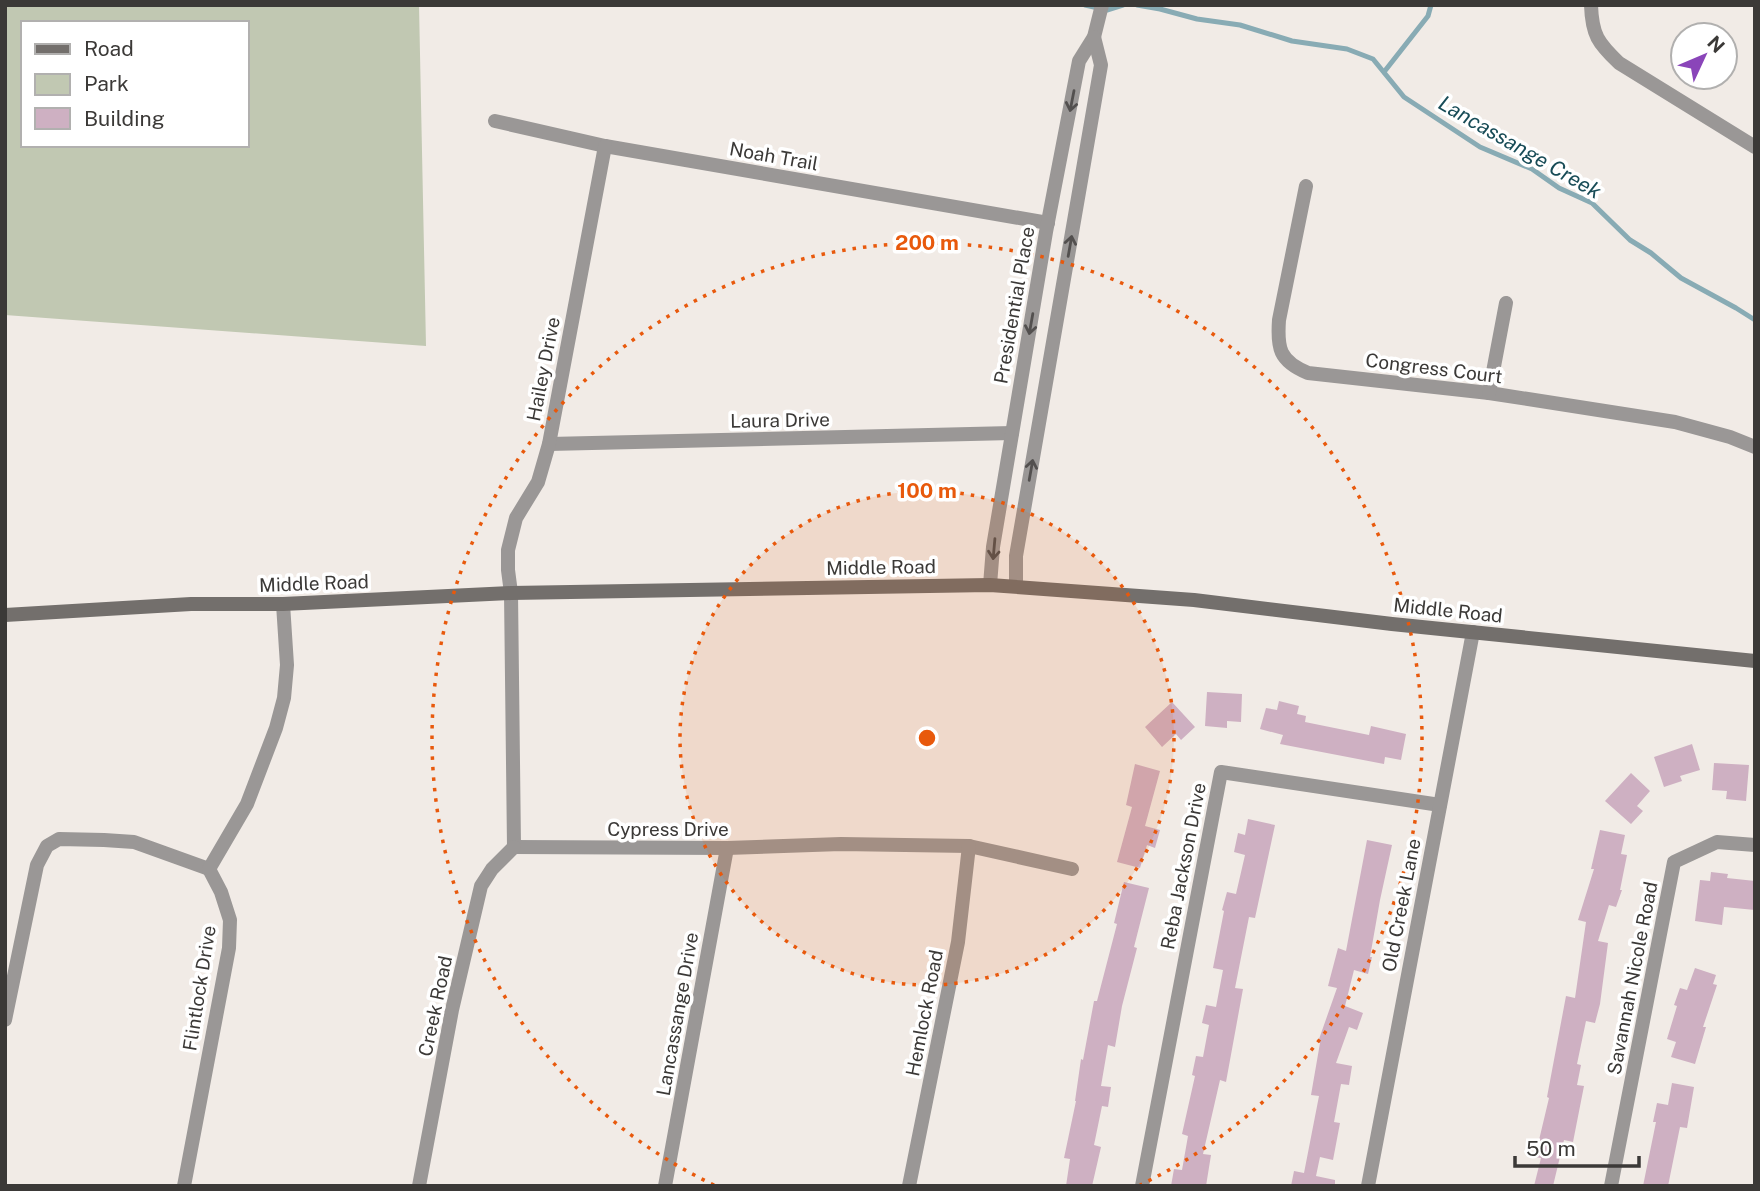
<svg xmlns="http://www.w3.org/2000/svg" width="1760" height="1191" font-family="'Public Sans',sans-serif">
  <rect width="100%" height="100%" fill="#f1ebe6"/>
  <path fill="#c1c8b2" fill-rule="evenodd" d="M5 5H419L426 346 5 315ZM23 23H247V145H23Z"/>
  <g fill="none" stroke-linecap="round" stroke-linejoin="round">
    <g stroke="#88abb4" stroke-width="5">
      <path d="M1085 5 1107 10 1123 5"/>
      <path d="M1137 5 1160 9 1197 19 1240 25 1292 41 1347 49 1373 59 1404 97 1480 147 1532 169 1559 188 1592 203 1630 240 1651 253 1681 278 1736 308 1755 320"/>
      <path d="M1384 72 1428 16 1431 5"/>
    </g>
  </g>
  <g fill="#ceb0c2">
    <path d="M1207 692 1242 694 1241 722 1227 721V728L1205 726Z"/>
    <path d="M1279 701 1299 706 1297 714 1306 716 1305 722 1369 735 1371 726 1406 734 1401 760 1385 757 1384 764 1280 744 1283 735 1260 729 1266 708 1277 710Z"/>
    <path d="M1172 702 1195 727 1181 740 1176 734 1162 747 1145 727Z"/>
    <path d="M1692 744 1700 770 1680 776 1682 781 1664 787 1654 757Z"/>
    <path d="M1714 763 1749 765 1746 801 1726 799 1727 791 1712 790Z"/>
    <path d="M1135 764 1160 771 1145 826 1160 830 1155 848 1147 845 1140 868 1117 862 1132 807 1126 805Z"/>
    <path d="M1631 773 1650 791 1637 806 1643 811 1631 824 1605 801Z"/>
    <path d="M1248 819 1275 825 1255 918 1249 917 1235 988 1243 989 1226 1082 1220 1080 1203 1154 1211 1155 1206 1186H1171L1174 1169 1182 1170 1188 1136 1182 1134 1195 1076 1192 1075 1196 1056 1203 1057 1209 1025 1202 1023 1206 1005 1216 1007 1223 970 1213 968 1224 911 1222 910 1227 892 1236 894 1245 855 1234 852 1238 833 1245 835Z"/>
    <path d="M1600 830 1625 835 1621 854 1627 855 1620 890H1622L1616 907 1609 905 1598 941 1608 943 1600 1004 1595 1023 1586 1021 1577 1064 1581 1065 1577 1085 1584 1086 1573 1142 1564 1140 1553 1186H1534L1541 1158 1535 1157 1549 1098 1547 1097 1566 996 1575 998 1586 922 1578 920 1594 869H1591Z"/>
    <path d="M1367 840 1392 845 1380 900 1370 957H1372L1368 974 1354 970 1345 1006 1363 1013 1357 1030 1349 1027 1336 1063 1352 1066 1349 1085 1341 1084 1334 1122 1340 1123 1333 1160 1320 1157 1316 1176 1335 1180V1186H1291L1294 1171 1304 1173 1319 1096 1311 1095 1320 1043 1318 1042 1337 988 1328 986 1338 948 1346 951Z"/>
    <path d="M1711 872 1728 874 1727 878 1755 881V910L1724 907 1722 925 1695 921 1700 880 1710 881Z"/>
    <path d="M1124 882 1149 888 1134 947 1137 948 1122 1006 1115 1047 1108 1045 1101 1086 1111 1087 1108 1107 1102 1106 1094 1145 1101 1147 1092 1186H1066L1070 1159 1064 1158 1076 1101H1075L1081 1059 1083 1060 1094 1001H1097L1117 924 1114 923Z"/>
    <path d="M1695 968 1716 975 1713 984 1717 985 1703 1027H1706L1695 1064 1671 1057 1676 1042 1667 1039 1677 1006 1674 1005 1680 988 1687 990Z"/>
    <path d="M1672 1083 1694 1087 1687 1128 1680 1127 1668 1186H1643L1656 1122H1653L1657 1103 1668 1105Z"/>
  </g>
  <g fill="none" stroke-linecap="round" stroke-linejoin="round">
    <g stroke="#9a9796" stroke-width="14">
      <path d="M1591 5C1592 35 1598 43 1619 63L1755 147"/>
      <path d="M495 121 605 146 1048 223"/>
      <path d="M1306 186 1279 320C1277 348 1279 361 1308 373L1489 393 1675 422 1730 437 1755 447"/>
      <path d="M1489 393 1506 303"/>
      <path d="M549 444 1012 433"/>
      <path d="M990 585 993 547 1046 232 1079 61 1094 37 1102 5"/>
      <path d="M1016 586V556L1101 65 1094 37"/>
      <path d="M514 847 511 593 508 570V550L516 518 538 482 549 444 605 146"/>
      <path d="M514 847 727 848 841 844 969 846 1072 869"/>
      <path d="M5 1020 37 865 47 846 59 839 104 840 134 842 209 869"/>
      <path d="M184 1186 229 948 230 920 221 892 209 869 247 804 276 728 284 698 287 665 283 604"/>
      <path d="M419 1186 452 1010 481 886 492 869 514 847"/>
      <path d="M665 1186 727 848"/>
      <path d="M909 1186 958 942 969 846"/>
      <path d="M1142 1186 1221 772 1440 805"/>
      <path d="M1368 1186 1473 632"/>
      <path d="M1611 1186 1674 862 1717 842 1755 845"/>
    </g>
    <path stroke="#736f6c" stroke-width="14" d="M5 615 191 604H283L511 593 990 585 1194 600 1392 624 1755 661"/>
  </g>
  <defs><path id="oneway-shaft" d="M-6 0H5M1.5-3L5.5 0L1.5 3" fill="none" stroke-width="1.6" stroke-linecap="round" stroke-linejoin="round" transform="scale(1.75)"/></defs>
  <g stroke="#53504f">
    <use href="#oneway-shaft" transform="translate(1072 101) rotate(101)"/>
    <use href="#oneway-shaft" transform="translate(1070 246) rotate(-80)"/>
    <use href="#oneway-shaft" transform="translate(1031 324) rotate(100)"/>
    <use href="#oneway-shaft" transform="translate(1031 470) rotate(-80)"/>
    <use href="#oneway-shaft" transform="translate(994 549) rotate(95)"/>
  </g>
  <circle cx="927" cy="738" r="247" fill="#e8590c" fill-opacity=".12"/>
  <g fill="none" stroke="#e8590c" stroke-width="3.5" stroke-dasharray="3.5 7">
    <circle cx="927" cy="738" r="247"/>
    <path d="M714 1185A495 495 0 1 1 1140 1185"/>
  </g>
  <g text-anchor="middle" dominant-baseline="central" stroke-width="7" stroke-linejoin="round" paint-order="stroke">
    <g font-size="19" fill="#3b3937" stroke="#fff">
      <text transform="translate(774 156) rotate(10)">Noah Trail</text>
      <text transform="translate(1014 305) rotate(-80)">Presidential Place</text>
      <text transform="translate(1434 368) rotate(7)">Congress Court</text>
      <text transform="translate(543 369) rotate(-79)">Hailey Drive</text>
      <text transform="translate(780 420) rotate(-1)">Laura Drive</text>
      <text transform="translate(881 567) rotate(-1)">Middle Road</text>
      <text transform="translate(314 583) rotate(-2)">Middle Road</text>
      <text transform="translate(1448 610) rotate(6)">Middle Road</text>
      <text x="668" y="829">Cypress Drive</text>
      <text transform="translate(1183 866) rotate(-79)">Reba Jackson Drive</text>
      <text transform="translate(1401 905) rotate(-79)">Old Creek Lane</text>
      <text transform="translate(1632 978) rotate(-79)">Savannah Nicole Road</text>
      <text transform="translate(199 988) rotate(-81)">Flintlock Drive</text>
      <text transform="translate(435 1006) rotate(-78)">Creek Road</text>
      <text transform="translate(924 1013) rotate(-79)">Hemlock Road</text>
      <text transform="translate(677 1014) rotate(-80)">Lancassange Drive</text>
    </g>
    <g font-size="21" font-style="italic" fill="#184c57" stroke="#fff">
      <text transform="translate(1520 147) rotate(30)">Lancassange Creek</text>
    </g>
  </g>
  <circle cx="927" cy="738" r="10" fill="#e8590c" stroke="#fff" stroke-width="3.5"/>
  <g font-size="21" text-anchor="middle" font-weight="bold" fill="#e8590c" stroke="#fff" stroke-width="7" stroke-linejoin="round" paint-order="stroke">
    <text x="927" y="250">200 m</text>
    <text x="927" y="498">100 m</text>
  </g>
  <rect width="1760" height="1191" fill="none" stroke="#3b3937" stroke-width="14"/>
  <rect x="21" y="21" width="228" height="126" fill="#ffffff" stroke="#b1b0af" stroke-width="2"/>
  <rect x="35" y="44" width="35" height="10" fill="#736f6c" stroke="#b1b0af" stroke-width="2"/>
  <text x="84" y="56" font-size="21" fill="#3b3937">Road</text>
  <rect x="35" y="74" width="35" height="21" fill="#c1c8b2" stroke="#b1b0af" stroke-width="2"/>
  <text x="84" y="91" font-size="21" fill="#3b3937">Park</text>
  <rect x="35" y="108" width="35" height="21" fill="#ceb0c2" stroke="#b1b0af" stroke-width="2"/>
  <text x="84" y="126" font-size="21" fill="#3b3937">Building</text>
  <g transform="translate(1704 56) rotate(46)"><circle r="33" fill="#ffffff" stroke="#b1b0af" stroke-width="2"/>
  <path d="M0-5L12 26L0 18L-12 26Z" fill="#8a45b9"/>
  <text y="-10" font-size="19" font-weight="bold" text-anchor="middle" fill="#3b3937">N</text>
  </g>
  <path d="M1515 1156v10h124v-10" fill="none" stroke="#3b3937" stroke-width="3.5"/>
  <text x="1526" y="1156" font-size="21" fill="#3b3937" stroke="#ffffff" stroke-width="5" paint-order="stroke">50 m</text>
</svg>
